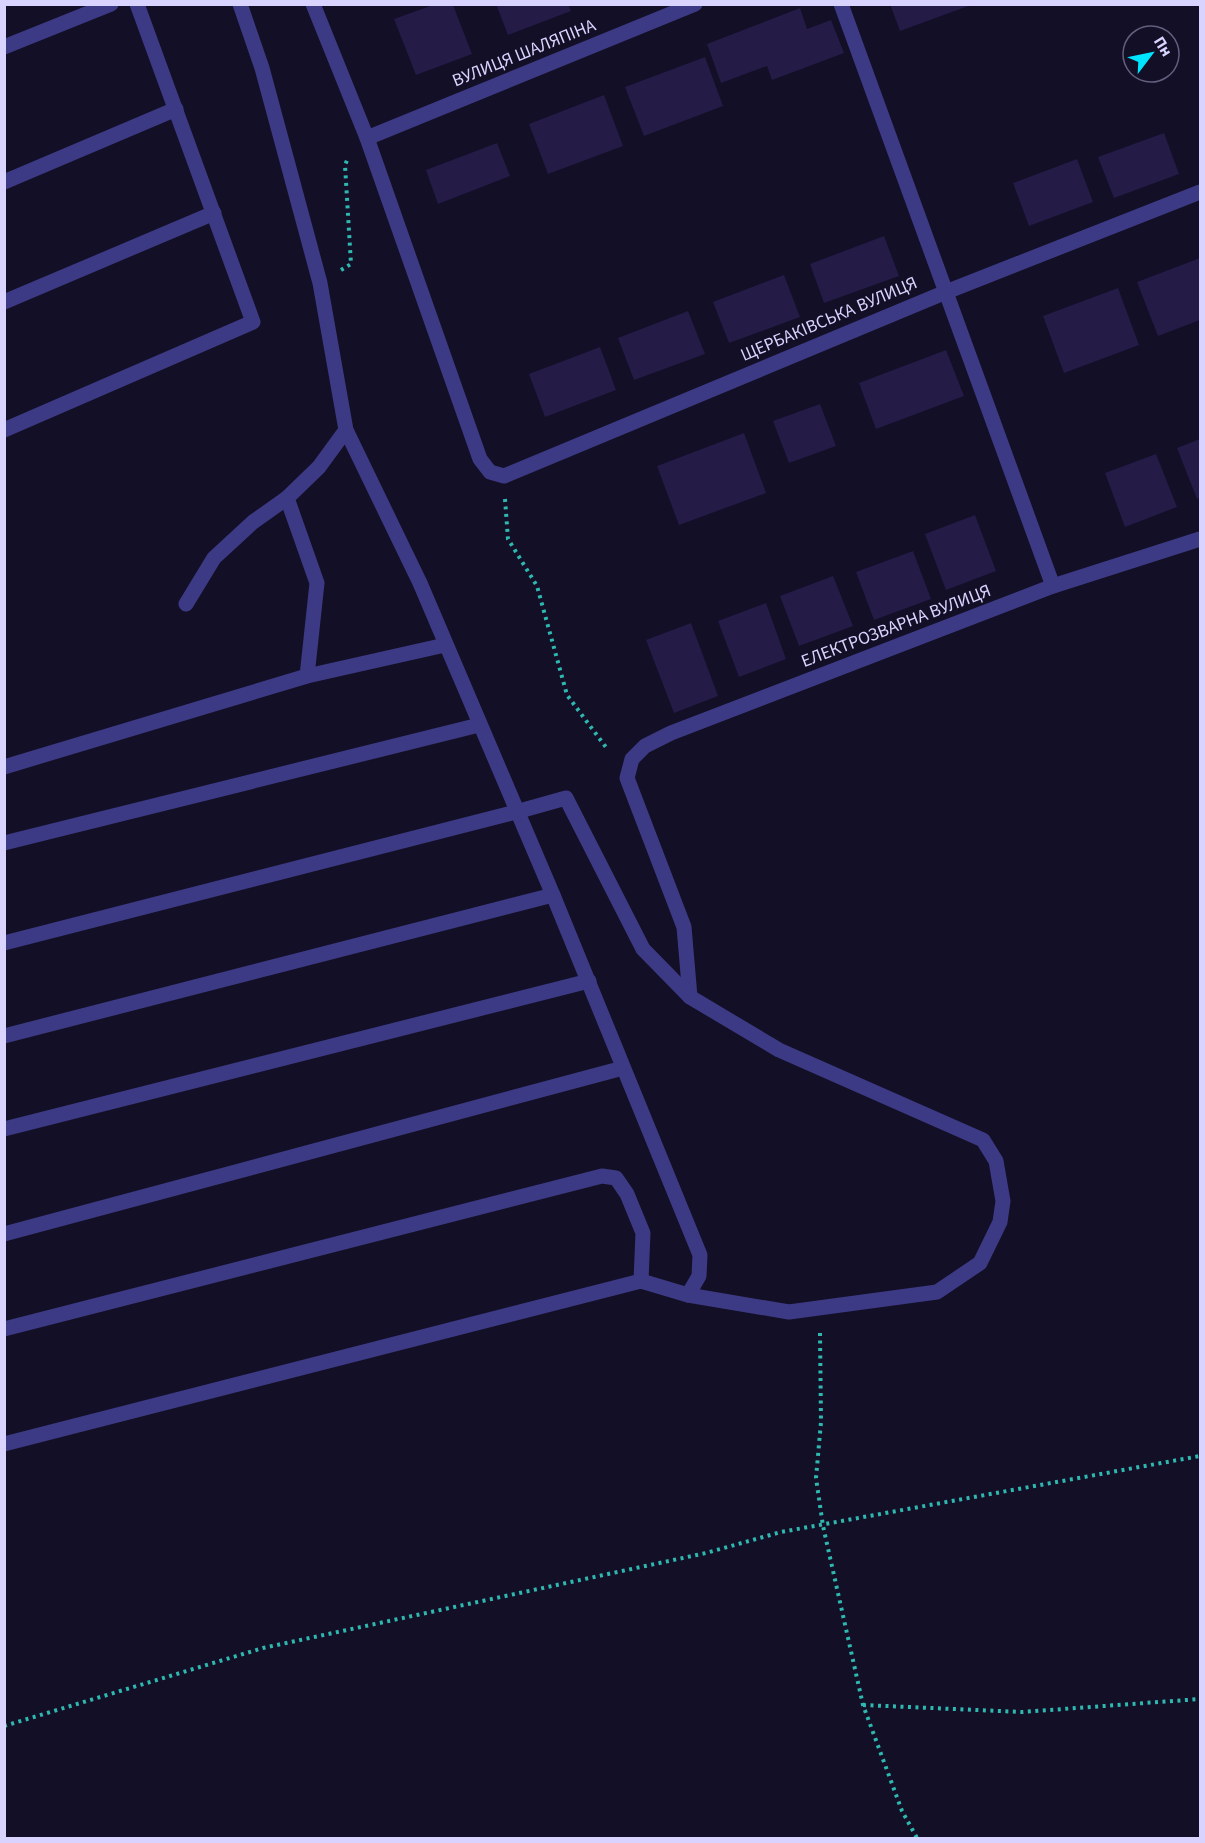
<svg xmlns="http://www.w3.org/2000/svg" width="1205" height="1843" font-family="'Source Sans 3',sans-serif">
  <rect width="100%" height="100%" fill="#130f26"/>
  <g fill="#241b47">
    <path d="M496 4H568L571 11 508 35Z"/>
    <path d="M890 4H971V5L900 31Z"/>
    <path d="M433 5H453L472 54 416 75 394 19Z"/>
    <path d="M800 8 807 29 831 20 844 53 772 80 767 66 721 83 707 44Z"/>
    <path d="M705 57 723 106 644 136 625 87Z"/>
    <path d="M604 95 623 146 548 174 529 124Z"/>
    <path d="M1164 133 1179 174 1114 198 1098 157Z"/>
    <path d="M497 143 510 176 438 204 426 170Z"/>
    <path d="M1077 159 1093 202 1029 226 1013 183Z"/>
    <path d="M884 236 899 276 824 303 810 264Z"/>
    <path d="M1200 258V320L1158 336 1137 282Z"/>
    <path d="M784 275 800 317 729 343 713 302Z"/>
    <path d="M1118 288 1139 345 1064 373 1043 316Z"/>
    <path d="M688 311 705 354 634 380 618 338Z"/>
    <path d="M600 347 616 390 545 417 529 374Z"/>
    <path d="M946 350 964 396 876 429 859 383Z"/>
    <path d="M820 404 836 446 789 463 773 421Z"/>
    <path d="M744 433 766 493 679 525 657 466Z"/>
    <path d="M1200 439V497L1197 499 1177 448Z"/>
    <path d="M1156 454 1177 507 1125 527 1105 473Z"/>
    <path d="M975 515 996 571 946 590 925 534Z"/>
    <path d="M913 551 931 599 874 620 856 572Z"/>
    <path d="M833 576 853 626 799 646 780 596Z"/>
    <path d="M766 603 786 659 739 677 718 621Z"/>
    <path d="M691 623 718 696 674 713 646 640Z"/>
  </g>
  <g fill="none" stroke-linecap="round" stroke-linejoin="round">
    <g stroke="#2fb8b0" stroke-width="4" stroke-dasharray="3 4.5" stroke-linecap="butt">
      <path d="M341 270 351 264 345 165 348 158"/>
      <path d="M505 499 508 539 537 586 567 695 608 750"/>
      <path d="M820 1333 821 1422 816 1478 823 1526 863 1705 902 1811 917 1838"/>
      <path d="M863 1705 1022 1712 1200 1699"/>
      <path d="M4 1726 263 1648 706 1553 781 1532 1200 1456"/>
    </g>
    <g stroke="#3d3a85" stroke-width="15">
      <path d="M313 4 367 138 480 459 490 472 504 476 946 292 1200 192"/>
      <path d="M841 4 1053 586"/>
      <path d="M4 47 111 4"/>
      <path d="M367 138 695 4"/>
      <path d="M4 182 176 109"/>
      <path d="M4 302 214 213"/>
      <path d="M4 430 253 322 137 4"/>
      <path d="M186 604 214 558 253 522 287 498"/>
      <path d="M307 676 317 583 287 498 319 467 346 430"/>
      <path d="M4 767 307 676 445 645"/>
      <path d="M4 843 479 725"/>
      <path d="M4 943 516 812 566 798 643 949 690 997 779 1050 983 1140 996 1161 1003 1201 1000 1222 980 1263 937 1292 789 1312 688 1295"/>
      <path d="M690 997 684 927 627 778 632 759 645 746 671 733 1053 586 1200 539"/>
      <path d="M4 1036 553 895"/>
      <path d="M4 1129 589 981"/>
      <path d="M4 1234 623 1068"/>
      <path d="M4 1329 602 1176 616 1178 627 1194 643 1233 641 1281"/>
      <path d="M4 1444 641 1281 688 1295 699 1276 700 1255 553 895 420 583 346 430 320 283 262 68 240 4"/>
    </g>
  </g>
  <g text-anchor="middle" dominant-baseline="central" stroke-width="4.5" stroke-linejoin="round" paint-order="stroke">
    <g font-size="18" fill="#d9d4ff" stroke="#130f26">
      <text transform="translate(524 53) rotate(-22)">ВУЛИЦЯ ШАЛЯПІНА</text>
      <text transform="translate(829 319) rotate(-23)">ЩЕРБАКІВСЬКА ВУЛИЦЯ</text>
      <text transform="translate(896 626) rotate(-21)">ЕЛЕКТРОЗВАРНА ВУЛИЦЯ</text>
    </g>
  </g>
  <rect width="1205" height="1843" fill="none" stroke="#d9d4ff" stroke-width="12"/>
  <g transform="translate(1151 54) rotate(58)"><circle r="28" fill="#130f26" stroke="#625e7d" stroke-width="1.5"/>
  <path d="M0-4.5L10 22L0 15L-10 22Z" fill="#00e5ff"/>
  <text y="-9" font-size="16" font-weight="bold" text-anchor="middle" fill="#d9d4ff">Пн</text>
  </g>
</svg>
